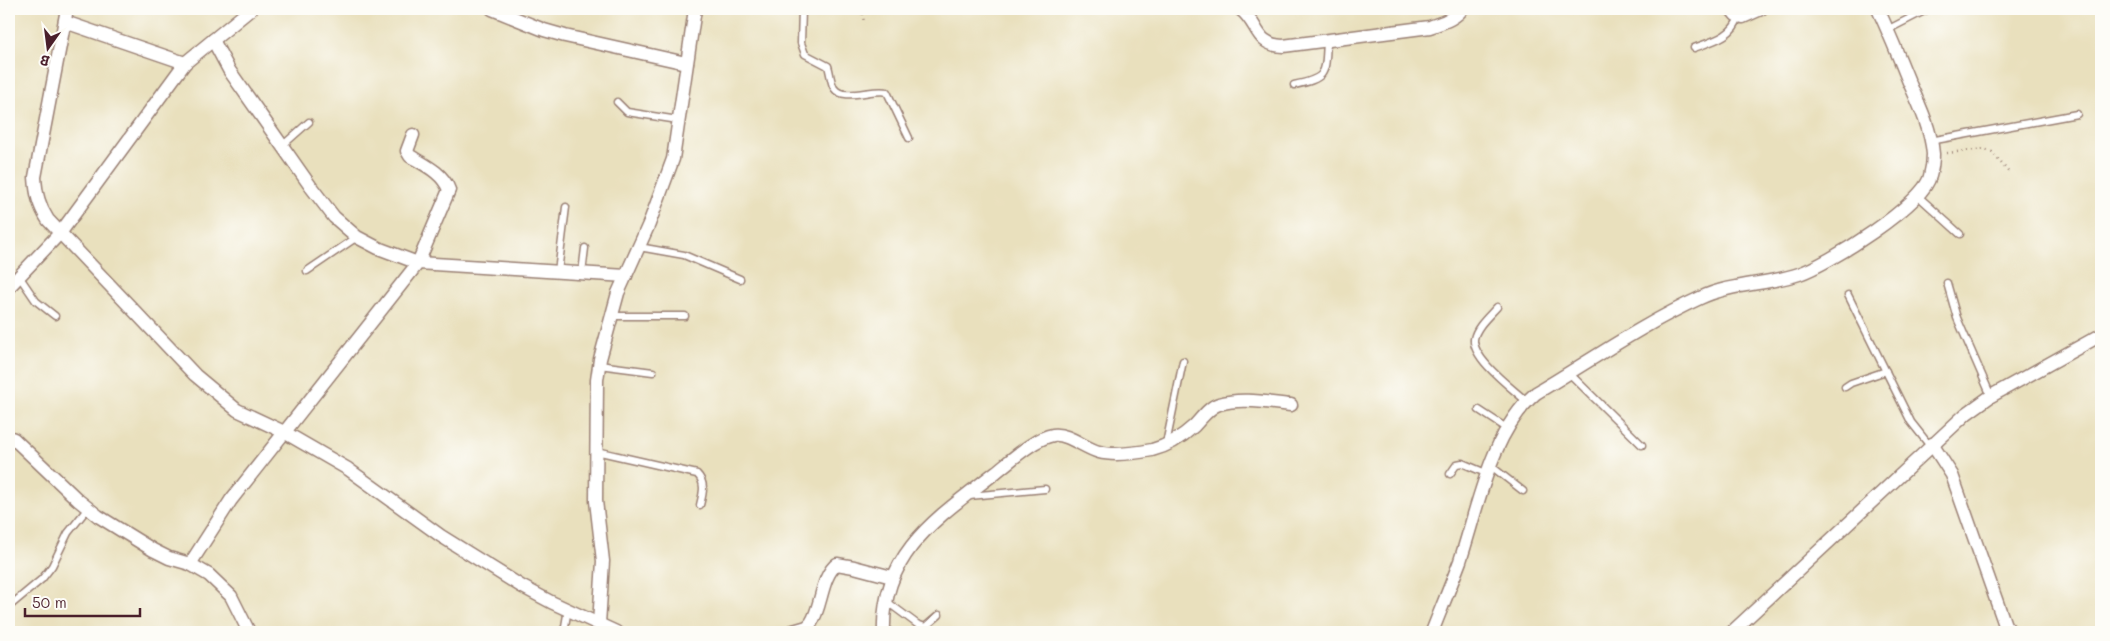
<svg xmlns="http://www.w3.org/2000/svg" width="2110" height="641" font-family="Mali,sans-serif">
  <rect width="100%" height="100%" fill="#fdfcf7"/>
  <filter id="ink" filterUnits="userSpaceOnUse"><feTurbulence type="fractalNoise" baseFrequency=".02" numOctaves="2"/><feDisplacementMap in="SourceGraphic" scale="10" xChannelSelector="R" yChannelSelector="G"/><feConvolveMatrix kernelMatrix="1 2 1 2 8 2 1 2 1" color-interpolation-filters="sRGB"/></filter>
  <filter id="wash" filterUnits="userSpaceOnUse"><feTurbulence type="fractalNoise" baseFrequency=".0096" numOctaves="4" result="noise"/><feDisplacementMap in="SourceGraphic" scale="20" xChannelSelector="R" yChannelSelector="G"/><feGaussianBlur stdDeviation="1.12" result="paint"/><feColorMatrix in="noise" values="0 0 0 0 0 0 0 0 0 0 0 0 0 0 0 0 0 1.4 0 .05"/><feComposite in="paint" operator="in"/></filter>
  <g filter="url(#wash)">
    <rect width="100%" height="100%" fill="#e9e0bd"/>
  </g>
  <g filter="url(#ink)">
    <g fill="none" stroke-linecap="round" stroke-linejoin="round">
      <defs>
        <g id="lane">
          <path d="M802 9 801 43 805 54 828 66C830 72 831 83 834 88 843 102 873 88 887 92L909 138"/>
          <path d="M1887 30 1928 9"/>
          <path d="M1694 48C1713 41 1733 37 1739 16"/>
          <path d="M1294 85C1328 78 1325 74 1327 41"/>
          <path d="M617 102 627 112 678 120"/>
          <path d="M1930 141 2077 114"/>
          <path d="M282 146 309 122"/>
          <path d="M1918 196 1960 234"/>
          <path d="M639 247 684 255 740 279"/>
          <path d="M307 271 357 237"/>
          <path d="M558 272 566 207"/>
          <path d="M582 273 585 248"/>
          <path d="M19 276 36 301 55 316"/>
          <path d="M1947 283 1957 318 1991 396"/>
          <path d="M1848 295 1911 422 1930 446"/>
          <path d="M1497 307C1489 316 1476 327 1474 339 1472 359 1512 388 1526 401"/>
          <path d="M611 316H685"/>
          <path d="M599 365 653 372"/>
          <path d="M1569 373 1642 445"/>
          <path d="M1845 387 1851 383 1886 371"/>
          <path d="M1479 410 1508 429"/>
          <path d="M1166 444 1183 361"/>
          <path d="M596 451 697 474C706 483 703 493 700 505"/>
          <path d="M1491 466 1523 491"/>
          <path d="M1450 474 1457 464 1462 463 1488 474"/>
          <path d="M969 496 1045 489"/>
          <path d="M886 601 917 624 925 627 939 615"/>
          <path d="M12 604 42 579 52 566 68 533 88 508"/>
          <path d="M564 632 568 609"/>
        </g>
        <g id="street">
          <path d="M67 9 35 177C36 194 39 206 48 220L195 375 237 410 284 432 348 469 441 536 521 586 551 602 616 632"/>
          <path d="M492 9 544 30 565 36 686 63"/>
          <path d="M1240 9C1259 22 1254 45 1283 46L1430 27C1440 23 1456 19 1462 9"/>
          <path d="M1731 9 1736 15 1743 17 1761 9"/>
          <path d="M65 22 185 63"/>
          <path d="M213 40 229 70 311 187 334 217 357 237 378 248 418 263 626 276"/>
          <path d="M9 287 61 232 185 63 251 9"/>
          <path d="M9 437 14 439 78 500 98 516 153 550 169 558 190 564 209 575 231 596 249 632"/>
          <path d="M1932 444 1952 475 2005 625 2011 632"/>
          <path d="M190 564 231 500 418 263 449 190C443 173 425 165 410 156L407 151 413 135"/>
          <path d="M599 624 603 561 596 501 597 380 600 359 618 293 649 224 673 159 695 9"/>
          <path d="M790 632 807 627 811 623C822 607 821 576 837 564L854 567 892 577"/>
          <path d="M884 632C881 552 940 516 996 472 1010 461 1035 438 1053 435 1068 433 1084 448 1099 452 1114 456 1136 453 1152 450 1168 446 1182 437 1194 426 1201 419 1209 407 1219 404 1242 397 1269 403 1291 405"/>
          <path d="M1432 632C1441 609 1451 585 1460 561 1478 507 1491 431 1536 393 1590 361 1643 324 1700 298 1732 283 1766 285 1799 274 1827 265 1924 204 1930 176 1932 169 1933 161 1933 154 1931 129 1919 104 1909 82 1899 57 1889 33 1878 9"/>
          <path d="M1732 632 1966 414 1991 396 2101 335"/>
        </g>
      </defs>
      <use href="#lane" stroke="#9a8074" stroke-width="9"/>
      <use href="#street" stroke="#9a8074" stroke-width="15"/>
      <g stroke="#9a8074" stroke-width="2.5" stroke-dasharray="1 4" stroke-linecap="butt">
        <path d="M862 9 864 23"/>
        <path d="M1947 153 1984 149 1992 152 2010 174"/>
      </g>
      <use href="#lane" stroke="#fff" stroke-width="6"/>
      <use href="#street" stroke="#fff" stroke-width="12"/>
    </g>
  </g>
  <rect width="2110" height="641" fill="none" stroke="#fdfcf7" stroke-width="30"/>
  <g transform="translate(48 48) rotate(194)" stroke="#fdfcf7" stroke-width="4" paint-order="stroke">
  <path d="M0-4L9 19L0 12L-9 19Z" fill="#4a1f2b"/>
  <text y="-8" font-size="14" font-weight="bold" text-anchor="middle" fill="#4a1f2b">B</text>
  </g>
  <path d="M25 608v8h115v-8" fill="none" stroke="#4a1f2b" stroke-width="2.5"/>
  <text x="32" y="608" font-size="15" fill="#4a1f2b" stroke="#fdfcf7" stroke-width="4" paint-order="stroke">50 m</text>
</svg>
